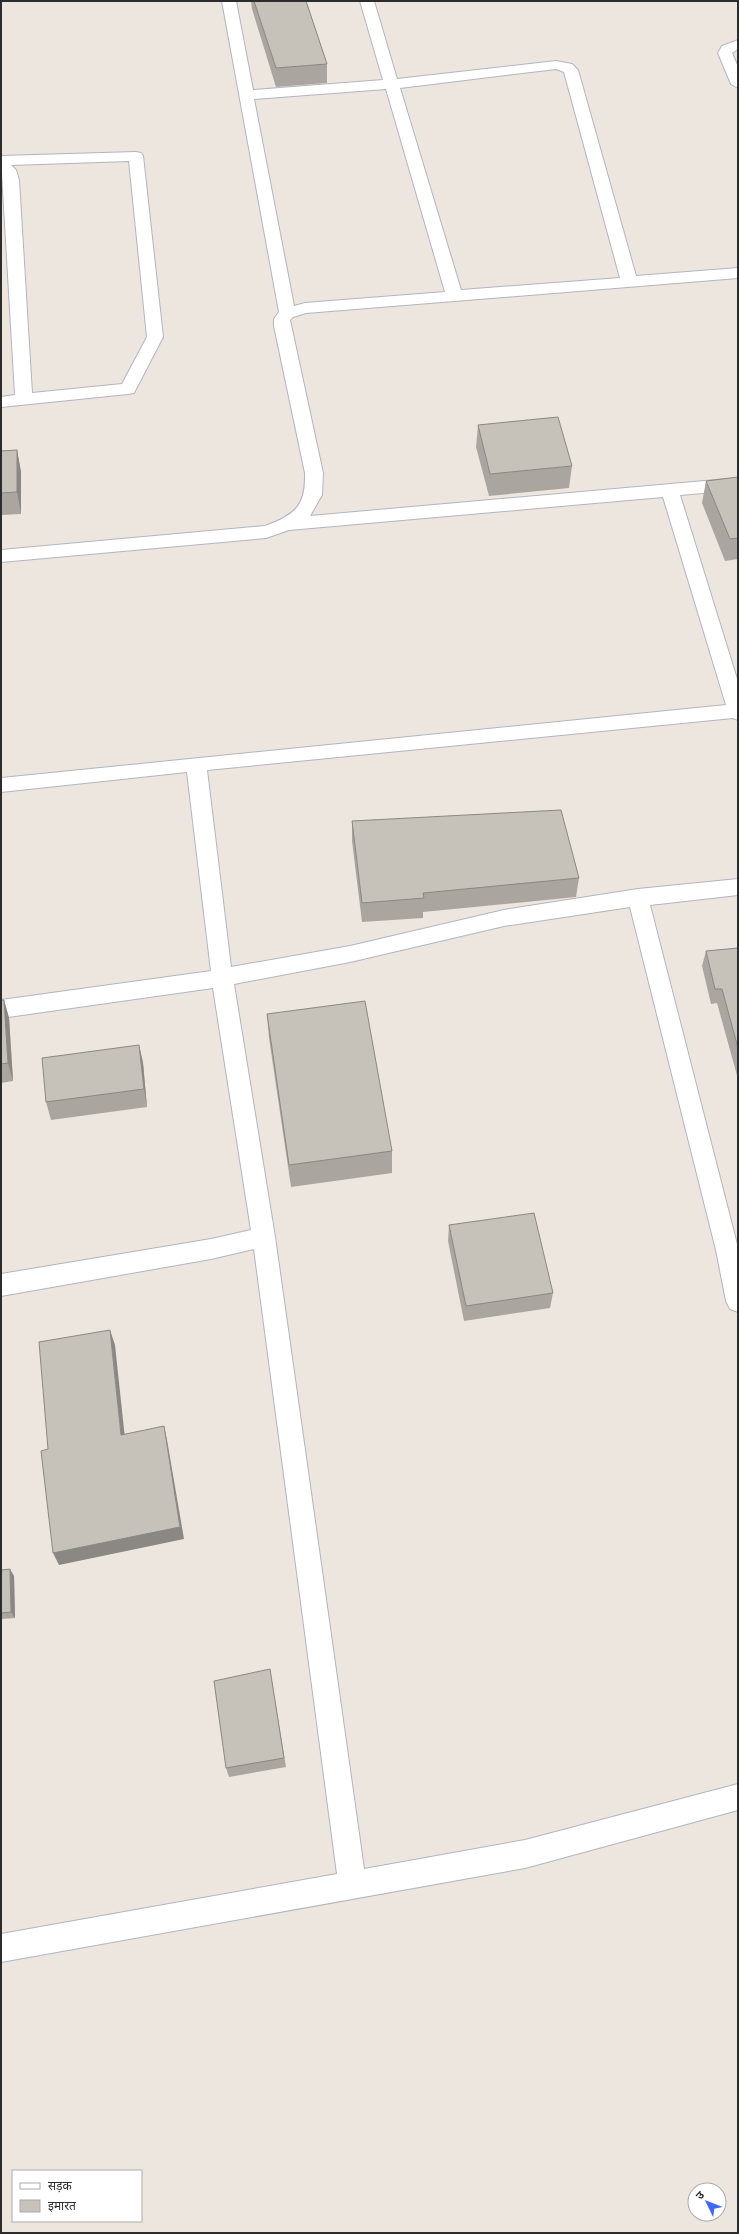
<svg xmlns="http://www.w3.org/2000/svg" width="739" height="2234" font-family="Ubuntu,'Noto Sans Devanagari',sans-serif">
  <rect width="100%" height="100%" fill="#ede6de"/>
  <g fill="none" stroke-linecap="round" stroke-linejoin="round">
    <defs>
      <g id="minor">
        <path d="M222 1H236L253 90 383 80 360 1H374L397 79 556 61 572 64 578 70 636 276 738 268V278L306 313 293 317 290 320 323 473 322 495 310 516 738 478V490L680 495 738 682V720L733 718 207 770 231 967 350 946 504 910 638 889 738 879V895L650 905 738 1248V1312L730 1309 726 1301 716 1250 630 907 504 926 350 962 234 984 275 1237 364 1869 525 1840 738 1784V1810L525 1868 1 1962V1934L337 1874 254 1249 211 1259 1 1296V1274L211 1239 251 1230 213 988 1 1018V1000L211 971 187 772 1 792V778L726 705 663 497 289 530 266 538 1 562V550L265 526C295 515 306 506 305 473L274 326V319L279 312ZM556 69 564 72 620 278 461 290 400 88ZM386 89 445 292 305 303 294 306 254 99Z"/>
        <path d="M738 40V49L732 53 738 67V88L731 84 718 53 722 46Z"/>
        <path d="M136 152 141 153 143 156 163 337 136 389 134 393 128 394 1 407V397L15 395 1 156ZM129 161 147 337 122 384 32 393 19 180 16 170 11 165Z"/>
      </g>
    </defs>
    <use href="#minor" stroke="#b2b5bf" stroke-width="2"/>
    <use href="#minor" fill="#fff" fill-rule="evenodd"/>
  </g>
  <g fill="#aaa69f">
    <path d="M251 1H306L327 64V83L276 87 252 9Z"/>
    <path d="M478 425 572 466 569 488 489 496 476 447Z"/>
    <path d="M17 450 21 472V514L1 515V451Z"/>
    <path d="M738 477V559L725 561 702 503 706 481Z"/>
    <path d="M352 821 579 878 576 897 423 912V918L362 922 352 841Z"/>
    <path d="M738 948V1079L717 1003 711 1004 702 966 706 951Z"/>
    <path d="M1 1000H4L9 1018 13 1081 1 1083Z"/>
    <path d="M267 1014 392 1151V1173L291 1187 269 1038Z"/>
    <path d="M139 1045 143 1063 147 1107 51 1120 46 1102Z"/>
    <path d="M449 1225 553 1293 550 1308 464 1321 448 1241Z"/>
    <path d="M1 1570 14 1576 15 1618 1 1619Z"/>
    <path d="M270 1669 286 1767 229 1777 226 1768Z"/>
  </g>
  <g fill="#8b8782">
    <path d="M17 450 21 472V514L17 492Z"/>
    <path d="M4 1000 9 1018 13 1081 8 1063Z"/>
    <path d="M139 1045 143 1063 147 1107 144 1089Z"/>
    <path d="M110 1330 115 1345 126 1448 121 1435Z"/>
    <path d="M164 1426 167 1440 184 1539 59 1565 53 1553Z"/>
    <path d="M10 1569 14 1576 15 1618 11 1612Z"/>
  </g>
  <g fill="#c6c1b9" stroke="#8b8782">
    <path d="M254 1H306L327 64 276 68Z"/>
    <path d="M558 417 572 466 490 474 478 425Z"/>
    <path d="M17 450V492L1 493V451Z"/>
    <path d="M738 477V538L730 539 706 481Z"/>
    <path d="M561 810 579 878 423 893 424 898 362 903 352 821Z"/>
    <path d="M738 948V1048L722 989H715L706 951Z"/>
    <path d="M1 1000H4L8 1063 1 1064Z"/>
    <path d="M365 1001 392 1151 289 1165 267 1014Z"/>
    <path d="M139 1045 144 1089 46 1102 42 1058Z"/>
    <path d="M534 1213 553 1293 466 1306 449 1225Z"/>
    <path d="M110 1330 121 1435 164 1426 180 1527 53 1553 41 1451 48 1449 39 1342Z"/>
    <path d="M10 1569 11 1612 1 1613V1570Z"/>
    <path d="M270 1669 284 1758 226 1768 214 1681Z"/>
  </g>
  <rect width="739" height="2234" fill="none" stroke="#2c2c2c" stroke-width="4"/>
  <rect x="12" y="2170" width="130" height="52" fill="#ffffff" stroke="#ababab"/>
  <rect x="20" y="2183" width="20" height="6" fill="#ffffff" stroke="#ababab"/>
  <text x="48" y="2190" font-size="12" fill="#2c2c2c">सड़क</text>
  <rect x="20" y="2200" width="20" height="12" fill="#c6c1b9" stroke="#ababab"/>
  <text x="48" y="2210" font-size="12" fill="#2c2c2c">इमारत</text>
  <g transform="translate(707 2202) rotate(313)"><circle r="19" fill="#ffffff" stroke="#ababab"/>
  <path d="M0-3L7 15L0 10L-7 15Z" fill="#3d68fb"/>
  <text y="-6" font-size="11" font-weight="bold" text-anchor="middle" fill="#2c2c2c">उ</text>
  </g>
</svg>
